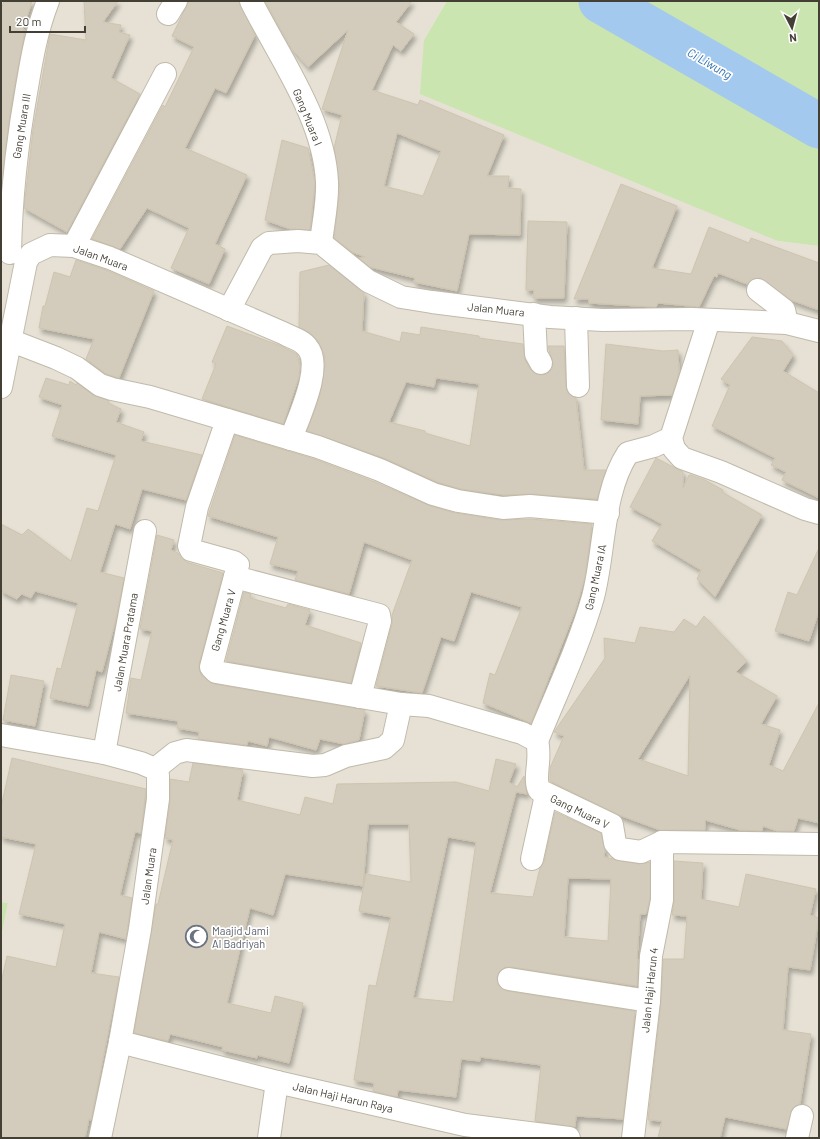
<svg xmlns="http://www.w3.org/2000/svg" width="820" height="1139" font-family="Barlow,sans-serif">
  <defs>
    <filter id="shadow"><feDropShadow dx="2.5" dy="4.5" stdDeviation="2" flood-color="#0004"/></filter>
  </defs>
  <rect width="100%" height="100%" fill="#f2efe5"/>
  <path fill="#e6e1d4" d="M1 1H447L424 40 778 241 819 246V1138H1V938L8 903 1 902Z"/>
  <g fill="#cae5af">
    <path d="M447 1H819V246L778 241 420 94 424 40Z"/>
    <path d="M1 902 8 903 1 938Z"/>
  </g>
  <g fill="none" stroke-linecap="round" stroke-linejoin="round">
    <path stroke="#a3caee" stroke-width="45" d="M601 1 819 126"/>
  </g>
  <g fill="#d3cbbb" stroke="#cec4af" fill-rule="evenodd" filter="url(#shadow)">
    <path d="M4 1H32L23 30H25L11 106 1 186V9Z"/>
    <path d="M84 1H118L103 22 121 25 119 32 130 35 111 78 140 94 67 232 24 208 33 130 50 34 86 40Z"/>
    <path d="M189 1H239L255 35 226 93 215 88 185 148 247 175 215 244 225 249 209 284 171 268 189 228 147 208 120 249 92 239 163 105 165 107 194 47 172 36Z"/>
    <path d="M265 1H412L396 22 414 34 401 51 393 45 372 90 418 105 420 100 504 135 487 176H509L508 188 521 189 520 235 469 234 457 291 414 282 415 278 370 267 359 258 365 257 352 252 334 238 340 189 334 148 342 115 322 109 348 30 308 67 291 48ZM397 133 441 151 423 196 384 186Z"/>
    <path d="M282 140 308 148 315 183 310 230 290 229 265 220Z"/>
    <path d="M621 184 677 206 652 268 691 274 709 227 749 243 751 238 819 263V310L791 300 760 278 753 279 747 284 718 273 717 277 714 276 699 307 658 303 656 307H653L589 303V299H574Z"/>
    <path d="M528 221 567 222 564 298H533L534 290H526Z"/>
    <path d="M76 260 106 270 154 291 119 378 106 374 86 359 94 339 39 328 43 306H45L54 272 70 277Z"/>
    <path d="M329 265 364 293 362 331 400 342 402 332 420 335 421 327 479 336V338L523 344 525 360 530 369 534 373 540 375 547 374 552 369 553 364 548 346H564L566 386 568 393 576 398 584 470H606L597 499 531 494 504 495 461 489 437 482 384 458 307 431 320 395 325 365 324 354 318 341 310 333 299 327 300 272ZM436 378 479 384 470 446 425 433V431L389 422 406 382 434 387Z"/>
    <path d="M227 326 281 346 297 354 300 366 299 377 283 424 202 399 216 364 212 362Z"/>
    <path d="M752 337 782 341 793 355 783 371 819 393V498L782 480 786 472 771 465 775 458 712 426 730 385 721 379Z"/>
    <path d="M606 344 663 351 678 350 679 373 672 395 640 396 638 424 601 420Z"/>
    <path d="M46 378 69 385 70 381 76 385 77 383 93 395 109 401 108 403 121 409 116 422 144 432 141 441 202 455 186 500 142 489 130 529 115 524 100 572 124 578 115 623 102 672 96 670 88 706 50 698 57 668 61 669 78 603 35 591 31 598 22 594 17 599 1 591V524L22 535 28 529 71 561 87 508 98 511 116 455 52 436 62 405 39 397Z"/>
    <path d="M235 435 314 459 375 482 428 505 455 513 501 520 530 519 592 524 585 577 575 611 531 723 483 703 490 673 495 675 522 607 471 592 454 641 441 637 422 693 376 686 392 624V615L412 560 364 542 349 594 295 580 298 571 270 564 278 537 208 516Z"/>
    <path d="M656 458 683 472V488L689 475H691L705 480 723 490 722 492 762 515 715 597 697 579 701 570 652 541 662 524 630 507Z"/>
    <path d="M157 535 174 540 171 550 178 553 186 562 223 573 199 664V670L202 676 214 684 365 710 359 740 344 744 320 739 316 750 269 737 267 746 248 741 247 745 198 739 199 732 177 728 178 721 126 713 131 678 141 680 152 631 140 629Z"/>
    <path d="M819 548V611L809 641 775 631 788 592 797 595Z"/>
    <path d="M244 592 251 594 250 598 286 608 288 604 310 610 305 625 361 643 351 683 226 661Z"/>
    <path d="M704 616 747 661 736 672 777 696 761 724 780 730 769 765 783 771 819 703V823L798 818 794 831H777L763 826 762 831 740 830 705 820V830H660L619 815 550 781V768L564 736 554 732 605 658 604 638 635 643 640 627 674 632 684 619 696 627ZM690 675 688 776 638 759Z"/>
    <path d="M11 675 44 681 35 726 3 720Z"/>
    <path d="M12 758 146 789 141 833 135 832 120 895 132 898 126 939 99 932 91 973 119 977 91 1120 89 1119 85 1138H1V983L7 956 56 967 65 924 19 914 36 844 1 837V807Z"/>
    <path d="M496 759 516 764 509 782 517 787 524 776 527 794 516 792 490 893 533 897 540 868 544 862 555 812 601 833 605 850 604 857 639 864 650 862V899L646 914H640L637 959H638L637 986 511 967H505L500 971 497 977 498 984 501 988 507 991 635 1011 623 1119 576 1116 575 1127 535 1121 541 1065 480 1057V1061L461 1059 456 1097 398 1090 397 1097 373 1091 374 1083 354 1080 369 985 376 986 391 917 359 911 366 874 411 882 409 824H368L363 886 285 874 273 915 250 908 227 1003 271 1013 275 996 303 1003 289 1063 257 1055V1058L222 1050 223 1047 170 1034 168 1041 134 1033 156 904H158L173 840 165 838 170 801V779L189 782 193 763 243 770 237 800 300 815 305 797 333 804 337 784 456 782 489 791ZM448 837 476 842 453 1002 413 998ZM568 878 611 879 608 941 564 937Z"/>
    <path d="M674 861 703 863 701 899 739 907 746 874 816 889 810 915 819 918 810 970 788 967 783 1030 811 1034 800 1104 793 1108 786 1129 725 1117 720 1138H658L662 1121 648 1120 661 1002 663 959H684L687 916 672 915 674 900Z"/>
  </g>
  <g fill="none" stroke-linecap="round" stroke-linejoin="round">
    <defs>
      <g id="street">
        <path d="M251 1C279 57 324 118 327 182 328 202 323 223 321 243"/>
        <path d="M168 14 176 1"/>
        <path d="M74 246 165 74"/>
        <path d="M10 253C11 196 17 143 27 87 32 57 37 29 48 1"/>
        <path d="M758 290 784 310 787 323"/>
        <path d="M229 310 262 248 269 243 298 241 321 243 368 281 401 297 432 302 550 317 603 320 692 319 787 323 819 331"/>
        <path d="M534 314 536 354 541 363"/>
        <path d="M576 318 578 386"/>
        <path d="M709 320 671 438 674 449 682 458 721 472 805 509 819 513"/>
        <path d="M12 341 56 358 77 368 100 385 112 389 150 397 318 447 380 470 433 494 458 501 503 508 530 506 608 513"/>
        <path d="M1 387 26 262 31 254 50 245 74 246 110 258 283 333C290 337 302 340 307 347 324 366 298 418 291 439"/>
        <path d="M227 420 197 507 189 546 191 550 234 562 238 565 211 667 216 672 401 704"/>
        <path d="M235 577 379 615 380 621 360 697"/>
        <path d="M1 735 104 753 141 763 155 769 158 775V799L140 929 120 1042 100 1138"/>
        <path d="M537 741C556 694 579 646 593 597 605 551 602 492 628 453L654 446 671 438"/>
        <path d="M104 753 145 531"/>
        <path d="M155 769 175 753 186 750 313 766 325 765 346 756 384 748 393 740 401 704 429 706 522 733 537 741C542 759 533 777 539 790L612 825 615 843 620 849 641 852 662 842 819 844"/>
        <path d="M532 859 546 795"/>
        <path d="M509 979 649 1001"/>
        <path d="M120 1042 277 1082 465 1125 569 1138"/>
        <path d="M269 1138 277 1082"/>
        <path d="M633 1138 649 1001 651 956 662 900V842"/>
        <path d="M797 1138 802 1116"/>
      </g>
    </defs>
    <use href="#street" stroke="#c0baab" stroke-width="24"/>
    <use href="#street" stroke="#fff" stroke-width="22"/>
  </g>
  <defs>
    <symbol id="mosque-ring" viewBox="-11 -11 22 22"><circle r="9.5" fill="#fff" stroke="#6b7280" stroke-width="1.5"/><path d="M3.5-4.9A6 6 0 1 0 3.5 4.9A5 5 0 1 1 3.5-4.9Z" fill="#6b7280"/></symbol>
  </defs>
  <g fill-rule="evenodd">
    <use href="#mosque-ring" x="184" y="924" width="25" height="25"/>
  </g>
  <g text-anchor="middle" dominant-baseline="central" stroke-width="3.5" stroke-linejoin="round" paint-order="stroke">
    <g font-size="11" fill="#443f35" stroke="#fff">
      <text transform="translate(308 117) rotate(68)">Gang Muara I</text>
      <text transform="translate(21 126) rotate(-81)">Gang Muara III</text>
      <text transform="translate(101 257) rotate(20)">Jalan Muara</text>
      <text transform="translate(496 309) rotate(6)">Jalan Muara</text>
      <text transform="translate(595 577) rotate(-78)">Gang Muara IA</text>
      <text transform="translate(223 620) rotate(-74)">Gang Muara V</text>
      <text transform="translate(125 642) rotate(-80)">Jalan Muara Pratama</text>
      <text transform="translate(580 811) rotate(26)">Gang Muara V</text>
      <text transform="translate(148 876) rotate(-82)">Jalan Muara</text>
      <text transform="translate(649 990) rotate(-84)">Jalan Haji Harun 4</text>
      <text transform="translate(343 1097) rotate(13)">Jalan Haji Harun Raya</text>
    </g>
    <g font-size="11" fill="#5b616d" stroke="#fff" text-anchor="start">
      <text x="212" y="930">Maajid Jami<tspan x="212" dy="13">Al Badriyah</tspan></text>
    </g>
    <g font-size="12" font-style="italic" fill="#3271ad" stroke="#fff">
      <text transform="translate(710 63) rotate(30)">Ci Liwung</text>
    </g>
  </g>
  <rect width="820" height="1139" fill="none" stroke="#443f35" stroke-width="4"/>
  <g transform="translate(792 28) rotate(174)" stroke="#ffffff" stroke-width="3" paint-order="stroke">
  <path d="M0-3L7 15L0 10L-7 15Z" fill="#443f35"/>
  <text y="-6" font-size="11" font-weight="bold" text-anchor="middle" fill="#443f35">N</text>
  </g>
  <path d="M10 26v6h75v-6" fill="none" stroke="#443f35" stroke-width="2"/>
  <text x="16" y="26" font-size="12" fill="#443f35" stroke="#ffffff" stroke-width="3" paint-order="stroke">20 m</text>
</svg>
